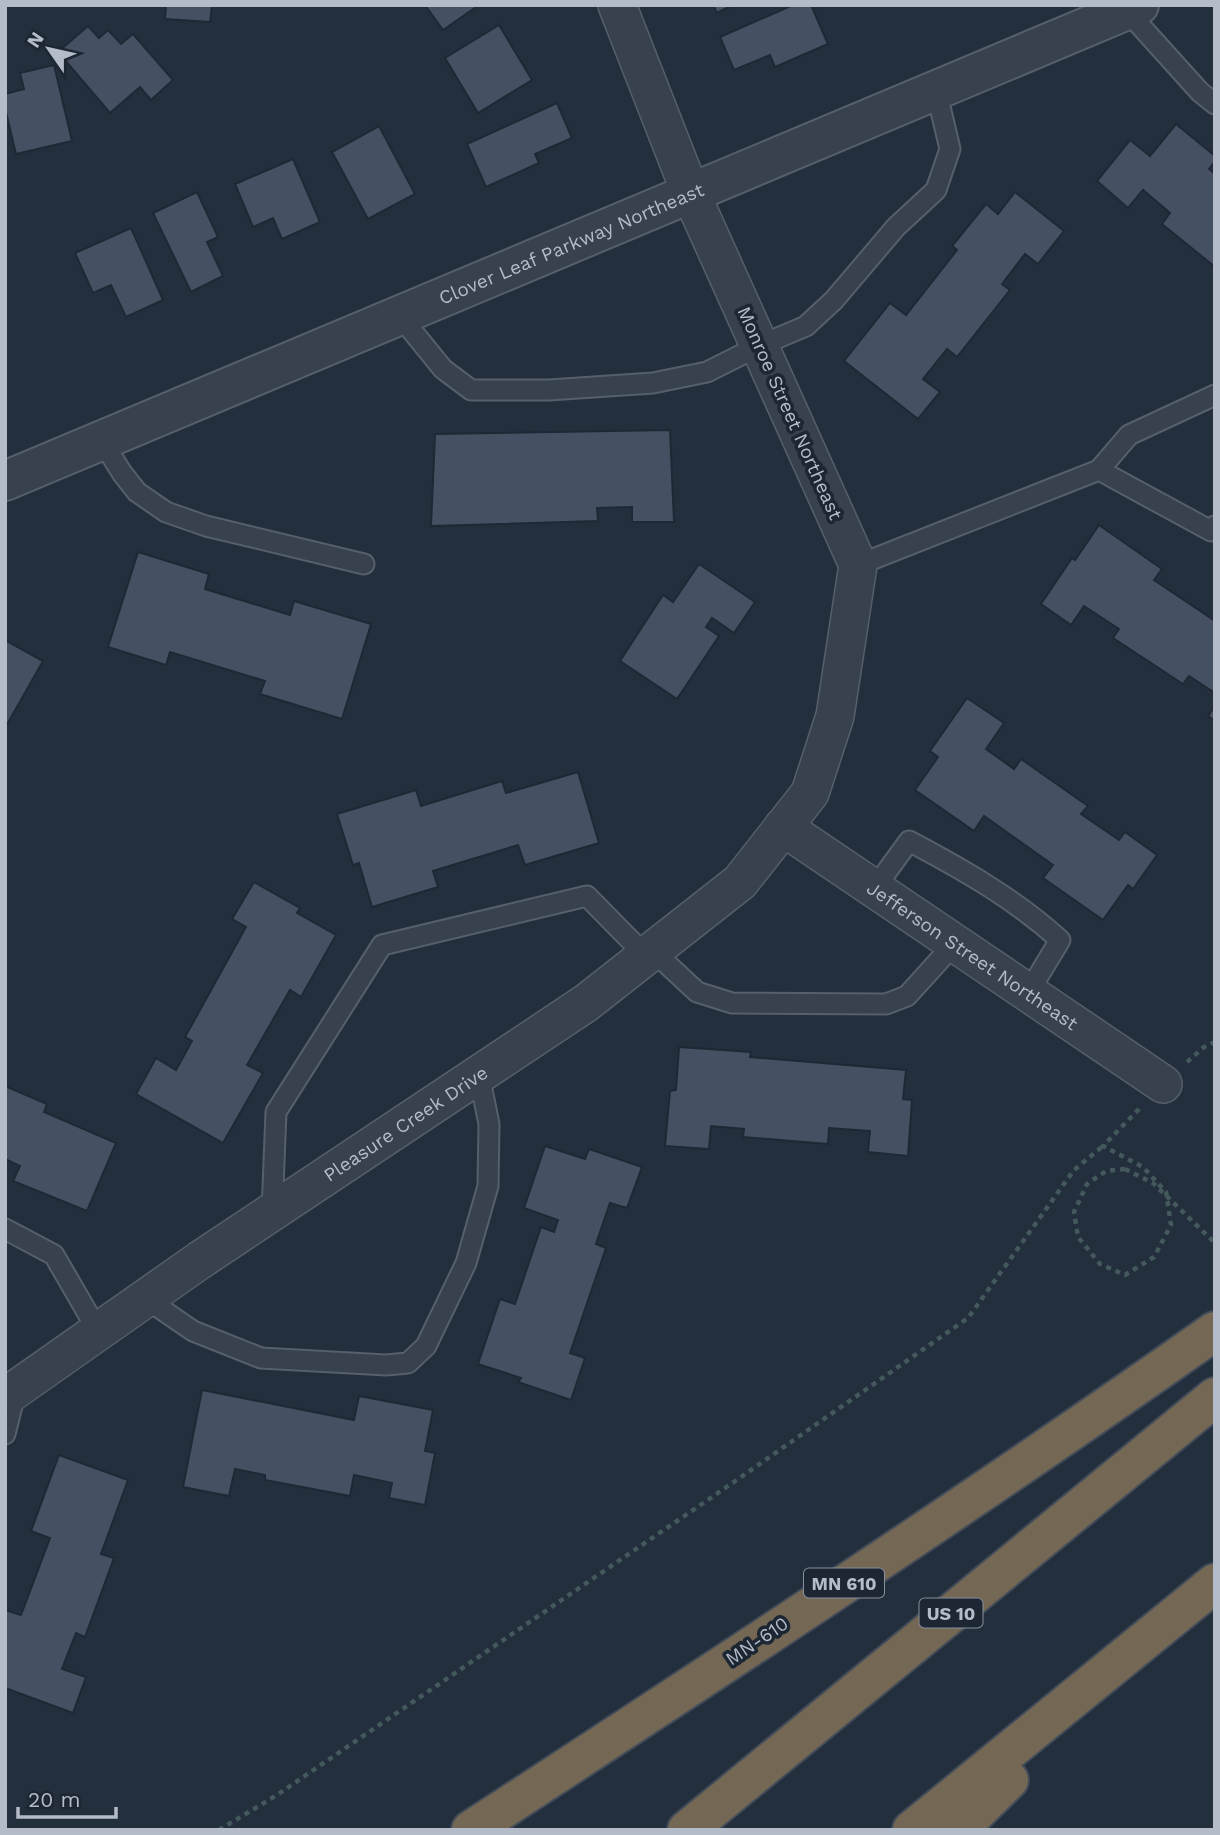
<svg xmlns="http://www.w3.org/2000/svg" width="1220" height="1835" font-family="'Work Sans',sans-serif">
  <rect width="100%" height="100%" fill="#242f3e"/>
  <g fill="#455162" stroke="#1f2835" stroke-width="2">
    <path d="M166 5H212L210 22 165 19Z"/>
    <path d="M425 5H479L443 30Z"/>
    <path d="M713 5H733L717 13Z"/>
    <path d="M793 5H811L828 44 775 67 770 55 734 70 720 37Z"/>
    <path d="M499 25 532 80 478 113 445 58Z"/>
    <path d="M88 26 99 38 108 30 121 44 133 34 173 80 151 100 140 87 110 113 58 52Z"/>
    <path d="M54 65 72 141 16 154 5 108V94L24 89 20 73Z"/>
    <path d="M557 103 572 138 535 154 539 163 486 187 467 144Z"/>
    <path d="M1176 124 1215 156V162L1209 169 1215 174V267L1162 224 1170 213 1143 190 1128 208 1097 181 1130 140 1150 156Z"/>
    <path d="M379 126 415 194 368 219 332 152Z"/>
    <path d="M293 159 320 222 282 239 273 218 253 227 235 184Z"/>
    <path d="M197 192 218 237 207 242 223 276 191 292 153 213Z"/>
    <path d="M1015 192 1064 231 1038 264 1025 254 1002 284 1010 290 957 357 947 349 923 379 940 392 918 419 844 361 890 303 906 315 957 250 952 246 986 204 998 214Z"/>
    <path d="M131 228 163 300 126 317 111 285 93 293 75 253Z"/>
    <path d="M670 430 674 522H632V507L597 508 598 521 431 526 435 434Z"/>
    <path d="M1099 525 1162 569 1154 580 1215 621V693L1189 676 1183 684 1113 638 1119 629 1084 606 1071 625 1041 604 1072 558 1075 560Z"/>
    <path d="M138 552 209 574 205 589 290 615 294 601 371 624 342 719 260 694 265 681 170 652 166 665 108 647Z"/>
    <path d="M699 564 755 602 734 633 712 618 706 627 719 636 677 699 620 661 663 595 673 602Z"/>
    <path d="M5 640 43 661 5 728Z"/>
    <path d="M967 698 1004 723 986 749 1014 769 1021 759 1088 806 1081 814 1119 840 1125 832 1157 855 1133 889 1128 885 1103 920 1043 878 1053 865 984 816 974 831 915 790 938 757 930 751Z"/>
    <path d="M1215 706V721L1208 716Z"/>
    <path d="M578 772 599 843 525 865 518 845 433 871 438 887 372 907 359 863 353 865 337 814 416 790 421 806 502 781 506 793Z"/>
    <path d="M254 882 300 908 297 913 336 935 301 997 290 990 247 1065 263 1073 223 1143 136 1094 156 1058 176 1070 192 1041 185 1037 246 927 232 919Z"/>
    <path d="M679 1047 751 1052 750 1057 906 1070 903 1099 912 1100 908 1156 868 1152 870 1131 829 1128 828 1144 743 1137 744 1129 711 1126 709 1149 665 1146 670 1091 676 1090Z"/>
    <path d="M5 1086 47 1104 44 1112 116 1143 87 1211 13 1181 20 1166 5 1159Z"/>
    <path d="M545 1146 585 1159 589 1149 642 1167 627 1208 610 1203 596 1244 606 1248 570 1353 585 1358 571 1400 518 1382 521 1378 478 1364 500 1299 515 1304 541 1227 554 1232 558 1220 524 1208Z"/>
    <path d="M202 1390 354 1420 359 1396 433 1410 425 1451 435 1453 425 1505 389 1498 392 1483 354 1475 350 1496 265 1480V1475L235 1469 229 1496 183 1487Z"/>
    <path d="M59 1455 128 1480 101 1554 114 1558 85 1637 76 1633 62 1669 86 1677 73 1713 5 1688V1610L21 1615 50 1538 31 1531Z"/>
  </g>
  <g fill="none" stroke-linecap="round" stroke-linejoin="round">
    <defs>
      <g id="service">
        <path d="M1127 11 1200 92 1215 104"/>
        <path d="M400 316 443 369 471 390H549L653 383 707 372 759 346 806 326 834 300 896 227 936 190 950 149 936 90"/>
        <path d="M102 441 122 473 137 492 166 512 206 526 364 564"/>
        <path d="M1099 470 1129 435 1215 395"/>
        <path d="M858 565 1099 470 1211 531 1215 526"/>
        <path d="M874 889 909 841C962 869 1015 899 1060 940L1028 993"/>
        <path d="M653 951 697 992 732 1003 886 1004 907 996 955 943"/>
        <path d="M272 1213 276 1112 382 945 587 896 646 956"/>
        <path d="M5 1229 54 1255 98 1331"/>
        <path d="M145 1298 193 1331 261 1358 386 1365 408 1363 426 1346 466 1263 488 1186 489 1124 479 1075"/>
        <path d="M5 1434 16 1390"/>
      </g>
      <g id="minor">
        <path id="s1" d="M783 827 1163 1084"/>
        <path id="s2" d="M5 1397 200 1260 586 1003 740 882 810 793 835 716 858 565 691 194 617 5"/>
      </g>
      <g id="tertiary">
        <path id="s3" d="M5 481 1139 5"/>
      </g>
      <g id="motorway">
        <path d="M471 1830C721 1667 971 1503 1215 1331"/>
        <path d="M687 1830 1215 1397"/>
        <path d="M912 1830 1215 1583"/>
        <path d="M958 1830 1009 1780"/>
      </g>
    </defs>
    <use href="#service" stroke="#565f6c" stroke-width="23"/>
    <use href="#minor" stroke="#565f6c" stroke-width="40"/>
    <use href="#tertiary" stroke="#565f6c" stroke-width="42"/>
    <use href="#motorway" stroke="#434c59" stroke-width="42"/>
    <g stroke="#44595c" stroke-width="4.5" stroke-dasharray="5 5" stroke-linecap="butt">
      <path d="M1187 1062 1204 1047 1215 1042"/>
      <path d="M1125 1169 1106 1171 1087 1184 1074 1212 1078 1237 1100 1264 1125 1275 1154 1257 1171 1225 1166 1192 1143 1167 1103 1146 1139 1109"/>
      <path d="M219 1830 277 1795 731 1484 968 1318 1074 1170 1103 1146"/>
    </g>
    <use href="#service" stroke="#38414e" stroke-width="19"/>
    <use href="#minor" stroke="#38414e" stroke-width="37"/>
    <use href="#tertiary" stroke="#38414e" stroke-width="38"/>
    <use href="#motorway" stroke="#746855" stroke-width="38"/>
    <path stroke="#44595c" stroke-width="4.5" stroke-dasharray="5 5" stroke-linecap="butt" d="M1125 1169 1153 1183 1215 1243"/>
  </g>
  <g text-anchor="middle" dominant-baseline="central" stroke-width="7" stroke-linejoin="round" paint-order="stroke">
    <g fill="#1d2633" stroke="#878f9c" stroke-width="2">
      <rect x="804" y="1568.5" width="80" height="29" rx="5"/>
      <rect x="919.5" y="1598.5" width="63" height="29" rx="5"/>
    </g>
    <g font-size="18" font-weight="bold" fill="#b4bcc9">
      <text x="844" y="1583">MN 610</text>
      <text x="951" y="1613">US 10</text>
    </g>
    <g font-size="19" fill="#b4bcc9" stroke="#1d2633">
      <text stroke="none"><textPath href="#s3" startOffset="614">Clover Leaf Parkway Northeast</textPath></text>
      <text transform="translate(790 413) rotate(66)">Monroe Street Northeast</text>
      <text stroke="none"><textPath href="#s1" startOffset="229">Jefferson Street Northeast</textPath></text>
      <text stroke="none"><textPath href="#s2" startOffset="485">Pleasure Creek Drive</textPath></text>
      <text transform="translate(757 1641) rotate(-34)">MN-610</text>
    </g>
  </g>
  <rect width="1220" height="1835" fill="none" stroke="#b4bcc9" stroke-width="14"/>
  <g transform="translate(49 49) rotate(304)" stroke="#1d2633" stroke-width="5" paint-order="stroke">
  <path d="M0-5L12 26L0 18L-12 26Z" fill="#b4bcc9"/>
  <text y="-10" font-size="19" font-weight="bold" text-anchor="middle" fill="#b4bcc9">N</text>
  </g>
  <path d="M18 1807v10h98v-10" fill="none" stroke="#b4bcc9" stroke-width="3.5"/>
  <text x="28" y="1807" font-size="21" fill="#b4bcc9" stroke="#1d2633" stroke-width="5" paint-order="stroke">20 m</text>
</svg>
